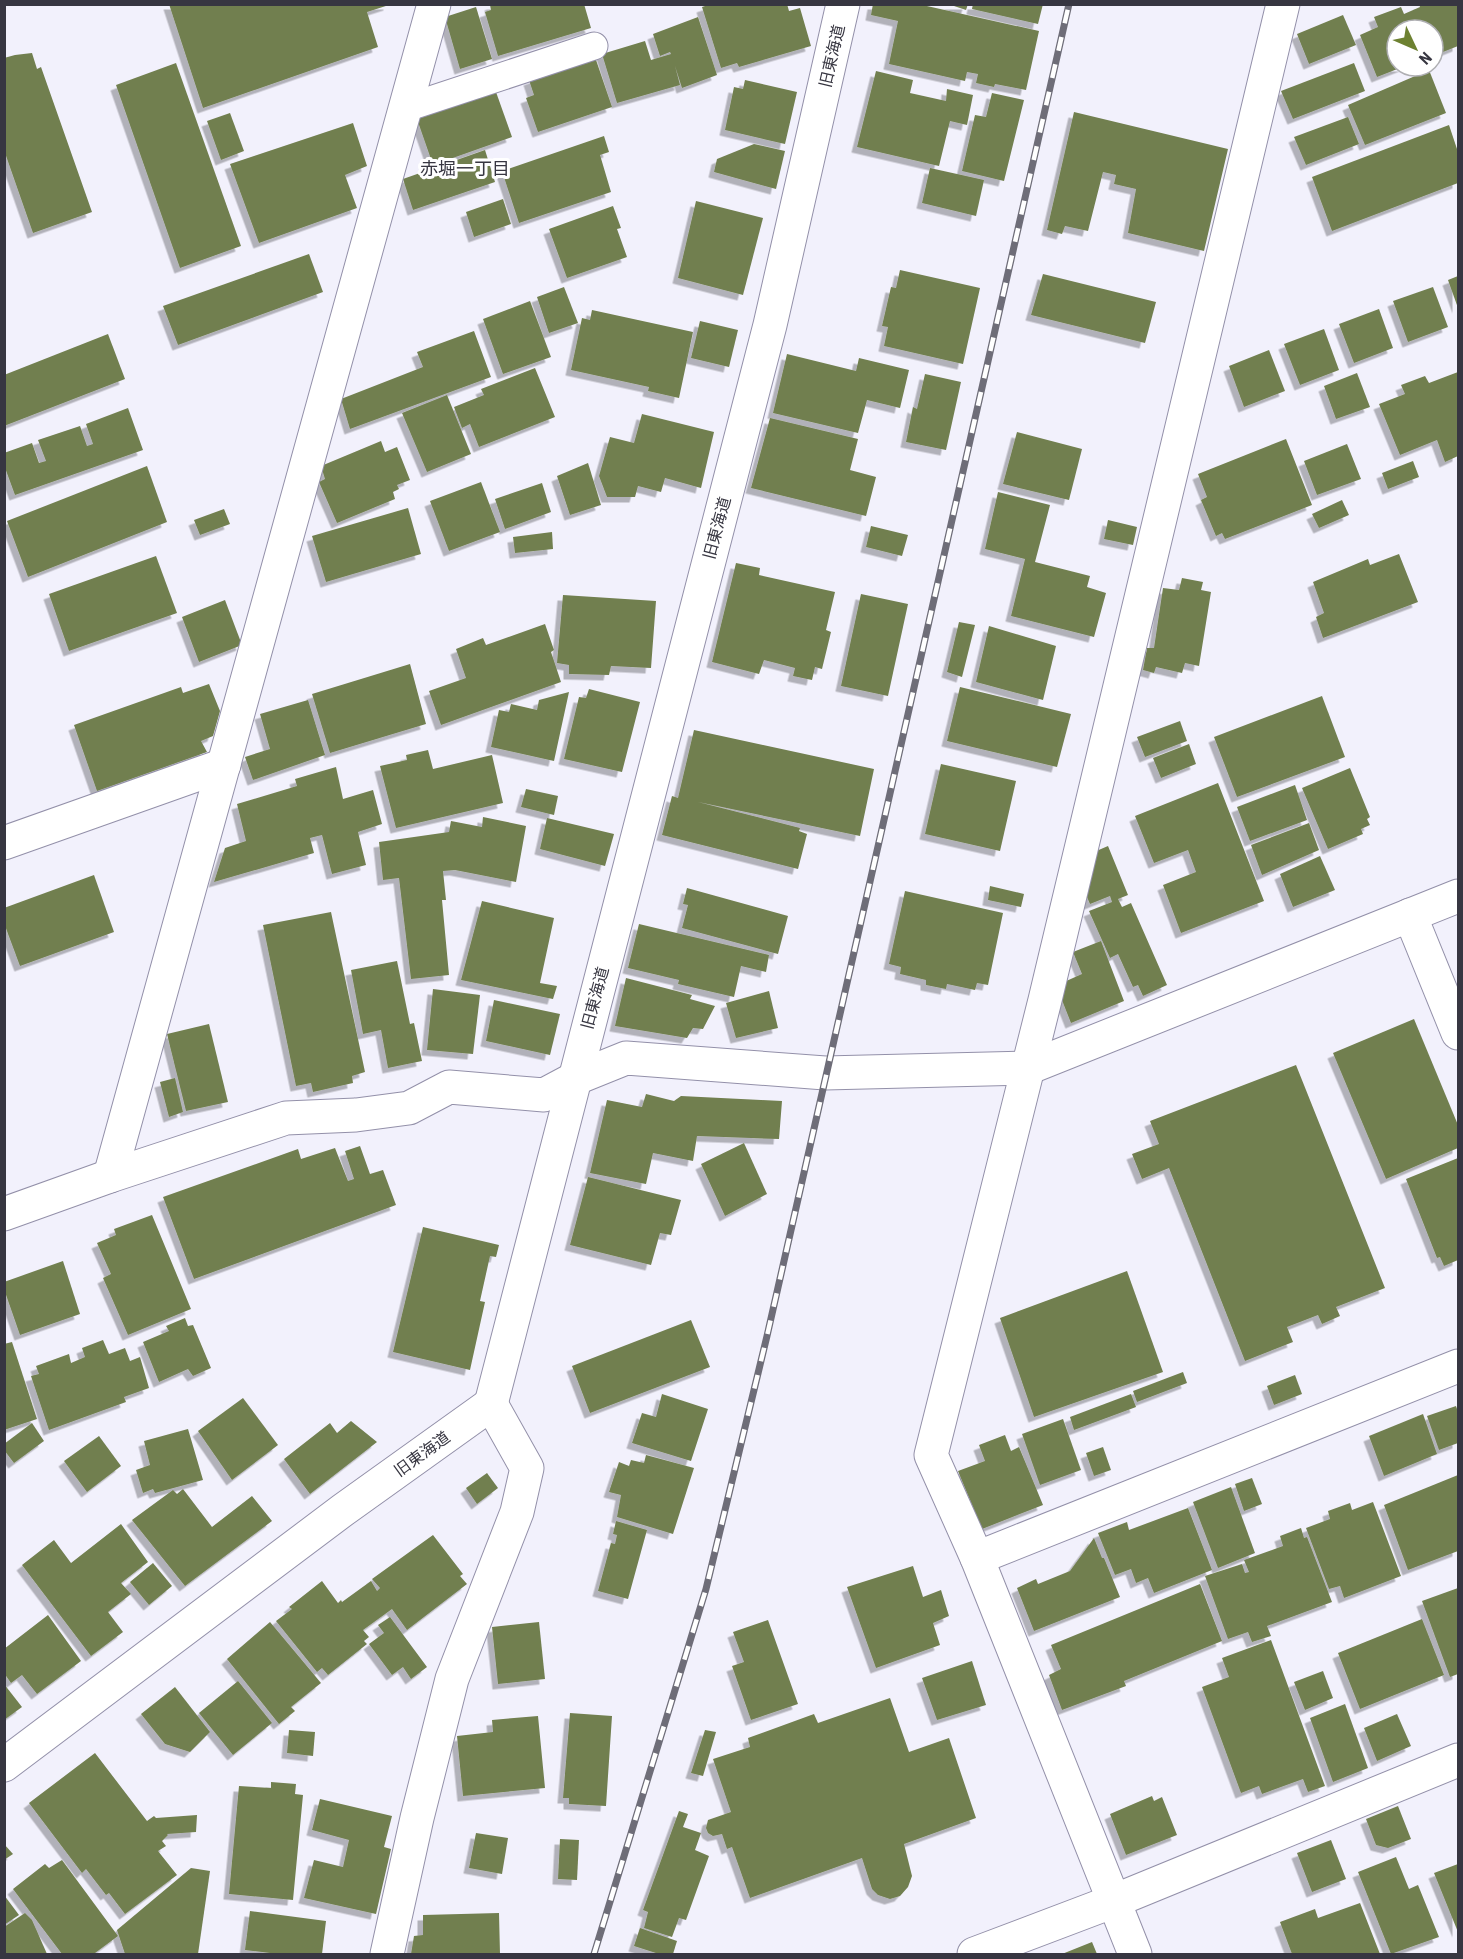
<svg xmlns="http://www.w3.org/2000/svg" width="1463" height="1959" font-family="'Roboto Condensed','Noto Sans JP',sans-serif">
  <defs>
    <filter id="shadow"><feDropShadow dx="-5.5" dy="5.5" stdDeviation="0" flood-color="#0004"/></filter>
  </defs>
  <rect width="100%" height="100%" fill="#f2f1fc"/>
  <g fill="#717f4f" filter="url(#shadow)">
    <path d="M169 4H389V5L367 12 378 47 203 108Z"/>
    <path d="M493 4H584L591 28 498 56 485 12 491 10 490 5Z"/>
    <path d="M711 4H787L789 11 800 8 811 46 739 67 737 63 721 68 702 7Z"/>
    <path d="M873 4H918L1039 31 1026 90 995 84 994 87 976 83 978 74 967 72 965 81 889 64 898 21 871 15Z"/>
    <path d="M948 4H968L966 10Z"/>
    <path d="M973 4H1043L1038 24 972 9Z"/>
    <path d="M1419 4H1458V46L1433 56V30H1397V66H1405L1377 77 1360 35 1378 27 1374 17 1401 7 1404 14 1420 7Z"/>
    <path d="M476 7 492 59 460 69 445 17Z"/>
    <path d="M1343 15 1356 45 1309 64 1297 34Z"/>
    <path d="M698 17 717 75 682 88 675 66 680 85 617 103 602 54 645 41 651 60 671 54 670 52 660 56 653 34Z"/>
    <path d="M32 53 37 69 41 67 92 212 33 233 4 150V58L15 55Z"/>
    <path d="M595 57 612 107 538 132 526 98 534 95 529 80Z"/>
    <path d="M176 63 241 246 180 268 116 85Z"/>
    <path d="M1354 63 1365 91 1293 119 1281 91Z"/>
    <path d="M1429 70 1446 113 1365 145 1348 105Z"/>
    <path d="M876 71 913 80 910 93 946 101 947 89 973 95 967 125 950 121 939 166 857 147Z"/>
    <path d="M745 80 797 92 785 144 725 130 734 87 743 89Z"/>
    <path d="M496 92 512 137 433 165 417 119Z"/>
    <path d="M992 93 1024 100 1004 181 962 171 975 115 986 117Z"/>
    <path d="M1074 112 1228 149 1204 251 1128 233 1136 189 1114 184 1116 175 1103 172 1088 231 1065 226 1062 234 1047 230Z"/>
    <path d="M230 113 244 151 221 160 207 121Z"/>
    <path d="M1348 117 1359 144 1306 165 1294 137Z"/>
    <path d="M353 123 367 166 345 175 357 208 259 243 230 164Z"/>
    <path d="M1449 125 1458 152V183L1332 231 1312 177Z"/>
    <path d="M604 136 609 152 600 155 611 192 519 223 502 171Z"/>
    <path d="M754 144 785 151 776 189 714 172 717 159Z"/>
    <path d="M485 150 495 182 413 210 403 179Z"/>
    <path d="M930 168 984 180 976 216 922 203Z"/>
    <path d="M503 199 511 224 474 237 466 212Z"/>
    <path d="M696 201 763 218 743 295 678 278Z"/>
    <path d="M613 206 621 228 617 229 627 257 567 278 549 229Z"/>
    <path d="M309 254 323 292 178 345 163 306Z"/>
    <path d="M900 270 980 288 963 364 884 346 888 327 882 326 891 287 896 288Z"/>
    <path d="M1043 274 1156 302 1145 343 1031 315Z"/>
    <path d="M1458 276V308L1448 280Z"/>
    <path d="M564 287 578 323 549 333 537 297Z"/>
    <path d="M1433 287 1448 327 1408 342 1393 301Z"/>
    <path d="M530 301 551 357 503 374 483 319Z"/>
    <path d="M1379 309 1393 348 1354 363 1339 324Z"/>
    <path d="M592 310 693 332 679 398 648 391 649 387 571 370 582 318 590 320Z"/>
    <path d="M700 321 738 330 729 367 691 358Z"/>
    <path d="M1324 329 1339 370 1300 385 1284 344Z"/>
    <path d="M474 331 491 377 350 429 341 399 423 367 417 352Z"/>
    <path d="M108 334 125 379 4 426V375Z"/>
    <path d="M1269 350 1285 391 1244 407 1229 366Z"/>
    <path d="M787 354 856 371 859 358 909 370 900 408 867 400 858 433 773 413Z"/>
    <path d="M535 368 555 417 479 447 470 424 462 428 454 407 484 395 481 389Z"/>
    <path d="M1458 372V456L1445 462 1437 440 1400 455 1379 404 1405 394 1401 385 1425 376 1429 383Z"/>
    <path d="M1357 373 1370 407 1336 419 1324 386Z"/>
    <path d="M925 374 961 382 946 450 906 442 913 407 917 409Z"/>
    <path d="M447 395 471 454 427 472 402 413Z"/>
    <path d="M128 408 143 450 15 495 4 465V453L32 443 39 463 46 461 38 440 80 426 87 446 93 444 86 424Z"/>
    <path d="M642 414 714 432 701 488 665 478 661 492 638 486 635 497H607L599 476 610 437 634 443Z"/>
    <path d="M770 418 858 439 850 470 876 477 866 516 751 488Z"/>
    <path d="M1017 432 1082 449 1069 500 1003 484Z"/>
    <path d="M1286 439 1312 505 1225 539 1222 533 1216 536 1201 500 1207 497 1198 474Z"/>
    <path d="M381 441 385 452 397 447 410 480 397 485 399 489 393 492 395 499 337 523 319 482 325 479 321 466Z"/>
    <path d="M1347 444 1361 479 1317 495 1304 461Z"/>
    <path d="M1413 461 1419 477 1388 489 1382 473Z"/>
    <path d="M588 463 601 505 570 515 557 476Z"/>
    <path d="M147 466 167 522 28 577 7 521Z"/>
    <path d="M481 482 500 532 449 551 430 501Z"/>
    <path d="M542 483 551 512 505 529 495 499Z"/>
    <path d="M998 492 1050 505 1035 562 1090 576 1087 587 1106 593 1094 637 1011 616 1025 559 985 549Z"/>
    <path d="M1342 500 1349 515 1319 528 1312 514Z"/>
    <path d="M408 508 421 554 326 582 312 536Z"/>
    <path d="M224 509 230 524 200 535 194 520Z"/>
    <path d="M1108 520 1137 527 1133 545 1104 539Z"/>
    <path d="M871 526 908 535 902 556 866 547Z"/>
    <path d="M552 532 553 549 515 553 513 537Z"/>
    <path d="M1399 554 1418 602 1323 638 1316 617 1324 613 1313 582 1368 559 1370 565Z"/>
    <path d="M156 556 177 613 69 651 49 594Z"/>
    <path d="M736 563 760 568 759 575 835 592 826 630 831 632 822 669 815 667 812 680 793 676 795 668 764 660 759 674 712 662Z"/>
    <path d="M1182 578 1203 582 1201 590 1211 592 1199 666 1185 663 1182 673 1156 667 1154 673 1143 670 1147 648H1154L1163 588 1179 590Z"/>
    <path d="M861 594 908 604 888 696 841 686Z"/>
    <path d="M563 595 656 601 651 668 611 666 609 675 569 674V665L557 663Z"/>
    <path d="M225 600 242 645 199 662 182 617Z"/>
    <path d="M959 622 975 625 962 677 947 672Z"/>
    <path d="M545 624 554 650 551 652 561 682 441 725 429 691 466 678 456 649 483 638 486 645Z"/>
    <path d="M989 626 1056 646 1043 700 976 682Z"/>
    <path d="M410 664 426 724 330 753 312 694Z"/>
    <path d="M209 684 220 711 213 736 201 741 207 752 97 791 74 725 181 687 183 693Z"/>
    <path d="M960 687 1071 714 1057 767 947 741Z"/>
    <path d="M589 689 640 702 622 772 564 759 579 697 586 698Z"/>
    <path d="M569 692 554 761 491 747 499 710 509 712 511 704 537 710 539 700Z"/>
    <path d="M1322 696 1345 757 1237 797 1214 737Z"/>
    <path d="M308 700 325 755 253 780 245 757 270 749 260 714Z"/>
    <path d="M1180 721 1187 741 1145 757 1137 737Z"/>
    <path d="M694 730 874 769 860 836 698 802 800 828 799 831 807 834 798 869 662 835 672 796 678 798Z"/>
    <path d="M1189 744 1196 764 1161 778 1153 758Z"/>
    <path d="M428 750 433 769 492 755 503 803 396 828 380 766 407 760 406 755Z"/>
    <path d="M941 764 1016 781 1000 851 925 834Z"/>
    <path d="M336 767 343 799 373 790 382 824 358 832 366 865 332 874 322 835 310 838 314 853 214 882 225 848 246 841 237 804 297 786 295 779Z"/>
    <path d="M1350 768 1370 817 1367 819 1370 825 1361 829 1363 834 1328 849 1302 788Z"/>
    <path d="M1218 783 1264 901 1181 933 1163 885 1196 872 1188 850 1154 863 1135 816Z"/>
    <path d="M1295 785 1307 820 1250 841 1237 807Z"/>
    <path d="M526 789 558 796 554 815 521 807Z"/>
    <path d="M483 817 526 826 516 882 455 870 443 871 446 900H442L449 975 411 979 399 878 383 880 379 842 449 832 451 821 482 827Z"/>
    <path d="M547 818 614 834 605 866 540 849Z"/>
    <path d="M1309 823 1319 850 1262 875 1251 845Z"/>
    <path d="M1108 846 1128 895 1118 899 1122 907 1131 903 1167 985 1143 996 1138 985 1133 987 1118 954 1110 958 1089 911 1112 902 1110 896 1090 904 1084 890 1089 889 1087 884 1094 852Z"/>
    <path d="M1320 856 1335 890 1293 907 1280 874Z"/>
    <path d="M94 875 114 932 20 966 4 923V908Z"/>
    <path d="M990 886 1024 894 1021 907 988 900Z"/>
    <path d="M687 888 788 916 778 954 682 928 688 905 683 904Z"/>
    <path d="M905 891 1003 913 988 985 977 983 975 990 947 984 946 989 926 985V980L900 974 901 967 889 964Z"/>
    <path d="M482 901 554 918 540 983 557 986 553 999 461 980Z"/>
    <path d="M331 912 365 1072 352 1076 353 1083 313 1092 311 1083 296 1086 263 925Z"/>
    <path d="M639 924 769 955 766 972 741 966 734 997 678 984 679 980 628 968Z"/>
    <path d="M1101 941 1124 1001 1071 1023 1060 995 1064 982 1082 974 1073 952Z"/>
    <path d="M397 961 410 1024 414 1023 422 1061 388 1068 381 1030 363 1034 351 970Z"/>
    <path d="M626 978 692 995 690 999 715 1006 703 1029 693 1028 687 1038 615 1026Z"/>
    <path d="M433 989 480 995 473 1054 427 1050Z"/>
    <path d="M769 991 778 1028 736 1038 726 1003Z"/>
    <path d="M494 1000 560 1014 550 1055 486 1041Z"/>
    <path d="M1414 1019 1458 1125V1148L1386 1179 1333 1053Z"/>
    <path d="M209 1024 228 1102 186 1111 167 1034Z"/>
    <path d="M1296 1065 1385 1288 1336 1307 1340 1316 1322 1324 1318 1315 1287 1327 1293 1342 1245 1361 1169 1168 1142 1179 1132 1154 1159 1144 1150 1121Z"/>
    <path d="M175 1078 183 1112 169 1117 160 1082Z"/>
    <path d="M646 1094 674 1101 681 1096 782 1101 779 1139 697 1136 693 1161 653 1153 646 1184 590 1173 607 1100 642 1107Z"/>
    <path d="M744 1143 767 1194 725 1216 701 1164Z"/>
    <path d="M360 1146 370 1174 383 1170 396 1205 194 1279 163 1197 298 1149 301 1159 335 1148 348 1181 354 1179 345 1151Z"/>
    <path d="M1458 1158V1260L1444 1266 1440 1257 1437 1258 1406 1179Z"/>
    <path d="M588 1177 681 1200 671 1235 660 1233 651 1265 570 1245Z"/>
    <path d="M152 1215 191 1309 128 1335 103 1278 111 1274 97 1243 116 1235 114 1229Z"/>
    <path d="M423 1227 499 1245 496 1257 490 1256 480 1301 485 1302 470 1370 393 1352Z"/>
    <path d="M63 1261 80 1314 20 1335 4 1289V1282Z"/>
    <path d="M1127 1271 1163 1372 1034 1417 1000 1318Z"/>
    <path d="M185 1318 188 1326 193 1325 211 1368 193 1376 188 1369 159 1382 143 1342 169 1331 166 1326Z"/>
    <path d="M691 1320 710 1367 590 1413 572 1366Z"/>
    <path d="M103 1340 109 1354 125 1348 130 1361 140 1357 149 1388 124 1397 126 1402 49 1430 31 1376 39 1374 36 1366 69 1354 71 1363 85 1357 82 1348Z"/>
    <path d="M12 1342 37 1419 4 1430V1344Z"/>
    <path d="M1183 1372 1187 1383 1137 1402 1133 1391Z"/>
    <path d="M1295 1375 1302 1394 1274 1405 1267 1386Z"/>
    <path d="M662 1394 708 1409 691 1461 632 1443 642 1413 656 1417Z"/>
    <path d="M1131 1394 1136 1407 1074 1430 1070 1417Z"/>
    <path d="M243 1398 278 1445 232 1480 198 1431Z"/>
    <path d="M1456 1406 1458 1412V1443L1439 1450 1427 1416Z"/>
    <path d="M1423 1414 1437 1454 1384 1476 1369 1436Z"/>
    <path d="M1063 1419 1081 1470 1040 1485 1022 1434Z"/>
    <path d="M351 1421 377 1442 310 1494 284 1459 330 1423 337 1433Z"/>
    <path d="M32 1423 44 1441 14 1463 4 1450V1444Z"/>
    <path d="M188 1429 203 1480 155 1493 153 1489 143 1493 136 1470 150 1465 144 1441Z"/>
    <path d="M1005 1435 1011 1451 1019 1447 1043 1505 982 1529 958 1471 985 1461 979 1445Z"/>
    <path d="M99 1436 121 1466 87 1492 64 1461Z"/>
    <path d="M1103 1447 1111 1470 1094 1476 1086 1453Z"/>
    <path d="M646 1455 694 1468 673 1534 617 1517 621 1495 609 1492 619 1462 629 1466 631 1460 644 1463Z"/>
    <path d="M487 1473 498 1488 477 1504 466 1488Z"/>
    <path d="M1458 1475V1551L1408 1570 1384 1505Z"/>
    <path d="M1252 1478 1262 1504 1244 1511 1235 1484Z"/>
    <path d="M1231 1487 1255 1553 1218 1568 1193 1502Z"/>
    <path d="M183 1489 212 1527 252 1496 272 1521 185 1586 132 1520 173 1490 177 1494Z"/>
    <path d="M1373 1502 1401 1576 1344 1598 1340 1586 1329 1589 1306 1528 1330 1519 1328 1511 1350 1503 1352 1510Z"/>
    <path d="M1188 1508 1212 1570 1154 1593 1148 1578 1136 1583 1131 1569 1115 1575 1098 1533 1127 1522 1129 1530Z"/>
    <path d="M616 1521 647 1530 628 1599 598 1591 611 1543 615 1544 617 1535 613 1534Z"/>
    <path d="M121 1524 148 1562 121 1583 131 1594 108 1612 123 1632 91 1656 22 1565 54 1540 71 1563Z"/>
    <path d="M1301 1528 1304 1538 1307 1537 1332 1602 1267 1626 1271 1636 1252 1642 1248 1632 1228 1639 1205 1576 1242 1564 1245 1573 1249 1572 1244 1560 1283 1546 1280 1536Z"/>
    <path d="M433 1535 463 1574 460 1576 467 1584 407 1630 392 1609 363 1630 369 1637 364 1641 367 1644 328 1675 322 1668 317 1672 276 1621 292 1609 289 1607 322 1581 338 1603 341 1600 342 1602 371 1581 377 1591 380 1588 372 1579Z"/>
    <path d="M1094 1538 1102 1558H1104L1120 1597 1034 1631 1017 1588 1036 1579 1038 1584 1070 1571Z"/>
    <path d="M153 1563 172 1586 149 1605 130 1582Z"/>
    <path d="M913 1566 923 1597 941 1590 949 1616 933 1623 940 1645 876 1668 847 1587Z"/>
    <path d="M1200 1584 1222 1641 1124 1681 1126 1686 1062 1710 1049 1675 1061 1669 1051 1645Z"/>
    <path d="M1458 1588V1674L1450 1677 1422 1601Z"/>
    <path d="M48 1615 81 1661 37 1694 22 1675 11 1683 4 1673V1649Z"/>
    <path d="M390 1617 427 1667 411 1679 403 1667 392 1675 369 1644 384 1633 378 1625Z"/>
    <path d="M1422 1619 1444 1675 1360 1709 1338 1653Z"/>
    <path d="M768 1620 798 1704 751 1720 732 1666 744 1662 733 1632Z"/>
    <path d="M270 1622 321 1683 291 1707 295 1711 279 1724 227 1659Z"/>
    <path d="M539 1622 545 1679 498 1684 492 1627Z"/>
    <path d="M1271 1640 1325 1786 1308 1792 1303 1779 1262 1794 1259 1786 1241 1793 1202 1687 1229 1677 1222 1658Z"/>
    <path d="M972 1661 986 1705 937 1720 922 1678Z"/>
    <path d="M1323 1671 1333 1698 1305 1710 1294 1682Z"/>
    <path d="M238 1681 272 1723 233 1755 199 1713Z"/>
    <path d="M4 1684 22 1707 4 1720Z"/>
    <path d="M175 1687 210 1732 190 1752 165 1744 141 1714Z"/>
    <path d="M890 1698 909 1752 949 1738 976 1818 904 1844 912 1876 908 1887 900 1896 890 1899 878 1895 872 1889 862 1858 750 1898 732 1847 727 1849 722 1834 713 1836 708 1833 706 1828 708 1820 731 1812 713 1759 750 1747 748 1738 814 1714 818 1723Z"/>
    <path d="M1345 1704 1368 1768 1333 1782 1310 1718Z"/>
    <path d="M570 1713 612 1716 606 1806 569 1804V1798H563Z"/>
    <path d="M1397 1714 1411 1746 1377 1761 1364 1728Z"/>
    <path d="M538 1716 545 1788 463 1796 457 1736 493 1732 492 1720Z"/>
    <path d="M289 1730 315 1732 313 1756 287 1753Z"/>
    <path d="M705 1730 716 1732 703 1776 691 1773Z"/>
    <path d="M95 1753 147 1821 154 1816 156 1818 197 1815 196 1832 167 1834 168 1835 162 1841 166 1846 158 1851 177 1875 125 1914 109 1893 106 1895 86 1869 82 1873 29 1803Z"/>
    <path d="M271 1782 296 1784 295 1794 303 1795 293 1900 229 1894 239 1786 271 1788Z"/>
    <path d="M1152 1796 1154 1801 1162 1797 1177 1835 1126 1855 1110 1814Z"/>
    <path d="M320 1799 392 1816 384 1847 391 1849 376 1914 304 1898 314 1860 343 1867 349 1840 312 1830Z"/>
    <path d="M1398 1806 1411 1839 1388 1848 1376 1845 1366 1819Z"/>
    <path d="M679 1811 688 1814 683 1827 701 1833 695 1850 709 1856 686 1920 679 1918 672 1937 644 1928 648 1912 643 1910Z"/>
    <path d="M476 1833 508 1838 502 1874 469 1868Z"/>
    <path d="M560 1839 579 1840 577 1880 558 1879Z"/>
    <path d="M1331 1840 1346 1879 1312 1892 1297 1853Z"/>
    <path d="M4 1844 13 1854 4 1860Z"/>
    <path d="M1396 1857 1409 1889 1418 1885 1439 1937 1391 1954 1358 1872Z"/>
    <path d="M62 1860 118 1936 95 1953 96 1954H62L13 1889 45 1864 49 1868Z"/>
    <path d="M1458 1864V1932L1434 1873Z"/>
    <path d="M191 1868 210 1871 198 1954H125L117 1930Z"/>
    <path d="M4 1895 19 1915 4 1925Z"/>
    <path d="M1360 1903 1380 1954H1292L1280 1922 1315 1909 1318 1918Z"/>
    <path d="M250 1911 326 1921 322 1954H278L245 1950Z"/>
    <path d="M25 1913 32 1920 47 1954H4V1927Z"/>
    <path d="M499 1913 500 1954H411L414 1936 423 1935V1915Z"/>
    <path d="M640 1928 677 1941 673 1954H659L634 1946Z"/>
    <path d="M1092 1942 1097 1954H1062Z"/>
  </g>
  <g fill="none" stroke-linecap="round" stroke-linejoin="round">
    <defs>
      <path id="lane" d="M406 108 594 46"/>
      <g id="street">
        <path d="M4 843 224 765"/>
        <path d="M1410 915 1458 1033"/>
        <path d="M110 1176 434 4"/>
        <path d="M977 1558 1458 1366"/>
        <path d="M4 1765 343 1510 491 1404 527 1468 517 1512 452 1679 417 1818 387 1954"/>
        <path d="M974 1954 1114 1901 1458 1760"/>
        <path d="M1135 1954 977 1558 931 1455 1045 1000 1283 4"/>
      </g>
      <g id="secondary">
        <path d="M4 1214 110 1176 286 1118 356 1115 409 1108 449 1087 544 1095 574 1079 626 1058 825 1073 1028 1068 1458 896"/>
        <path d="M491 1404 770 325 843 4"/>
      </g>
    </defs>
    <use href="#lane" stroke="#9390a9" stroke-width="29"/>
    <use href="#street" stroke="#9390a9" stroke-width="35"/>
    <use href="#secondary" stroke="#9390a9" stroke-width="35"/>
    <use href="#lane" stroke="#fff" stroke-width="27"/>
    <use href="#street" stroke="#fff" stroke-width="33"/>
    <use href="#secondary" stroke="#fff" stroke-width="33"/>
    <defs>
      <path id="rail" d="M594 1954 706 1589 767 1336 1069 4"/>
    </defs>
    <use href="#rail" stroke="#6e6d78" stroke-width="7"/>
    <use href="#rail" stroke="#fff" stroke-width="4.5" stroke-dasharray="14" stroke-linecap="butt"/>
  </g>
  <g text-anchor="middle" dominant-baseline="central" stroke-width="6" stroke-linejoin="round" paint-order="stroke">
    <g font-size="16" fill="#373641" stroke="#fff">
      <text transform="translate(832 56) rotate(-77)">旧東海道</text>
      <text transform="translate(717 528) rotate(-75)">旧東海道</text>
      <text transform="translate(595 998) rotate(-75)">旧東海道</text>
      <text transform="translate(422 1454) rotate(-36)">旧東海道</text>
    </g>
    <g font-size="18" fill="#373641" stroke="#fff">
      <text x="465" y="168">赤堀一丁目</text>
    </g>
  </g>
  <rect width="1463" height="1959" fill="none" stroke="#373641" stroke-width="12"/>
  <g transform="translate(1415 48) rotate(134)"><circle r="28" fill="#ffffff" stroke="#afafb3" stroke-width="1.5"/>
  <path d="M0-4.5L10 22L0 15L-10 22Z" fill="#6d8131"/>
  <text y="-9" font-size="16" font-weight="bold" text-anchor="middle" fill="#373641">N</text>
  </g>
</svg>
